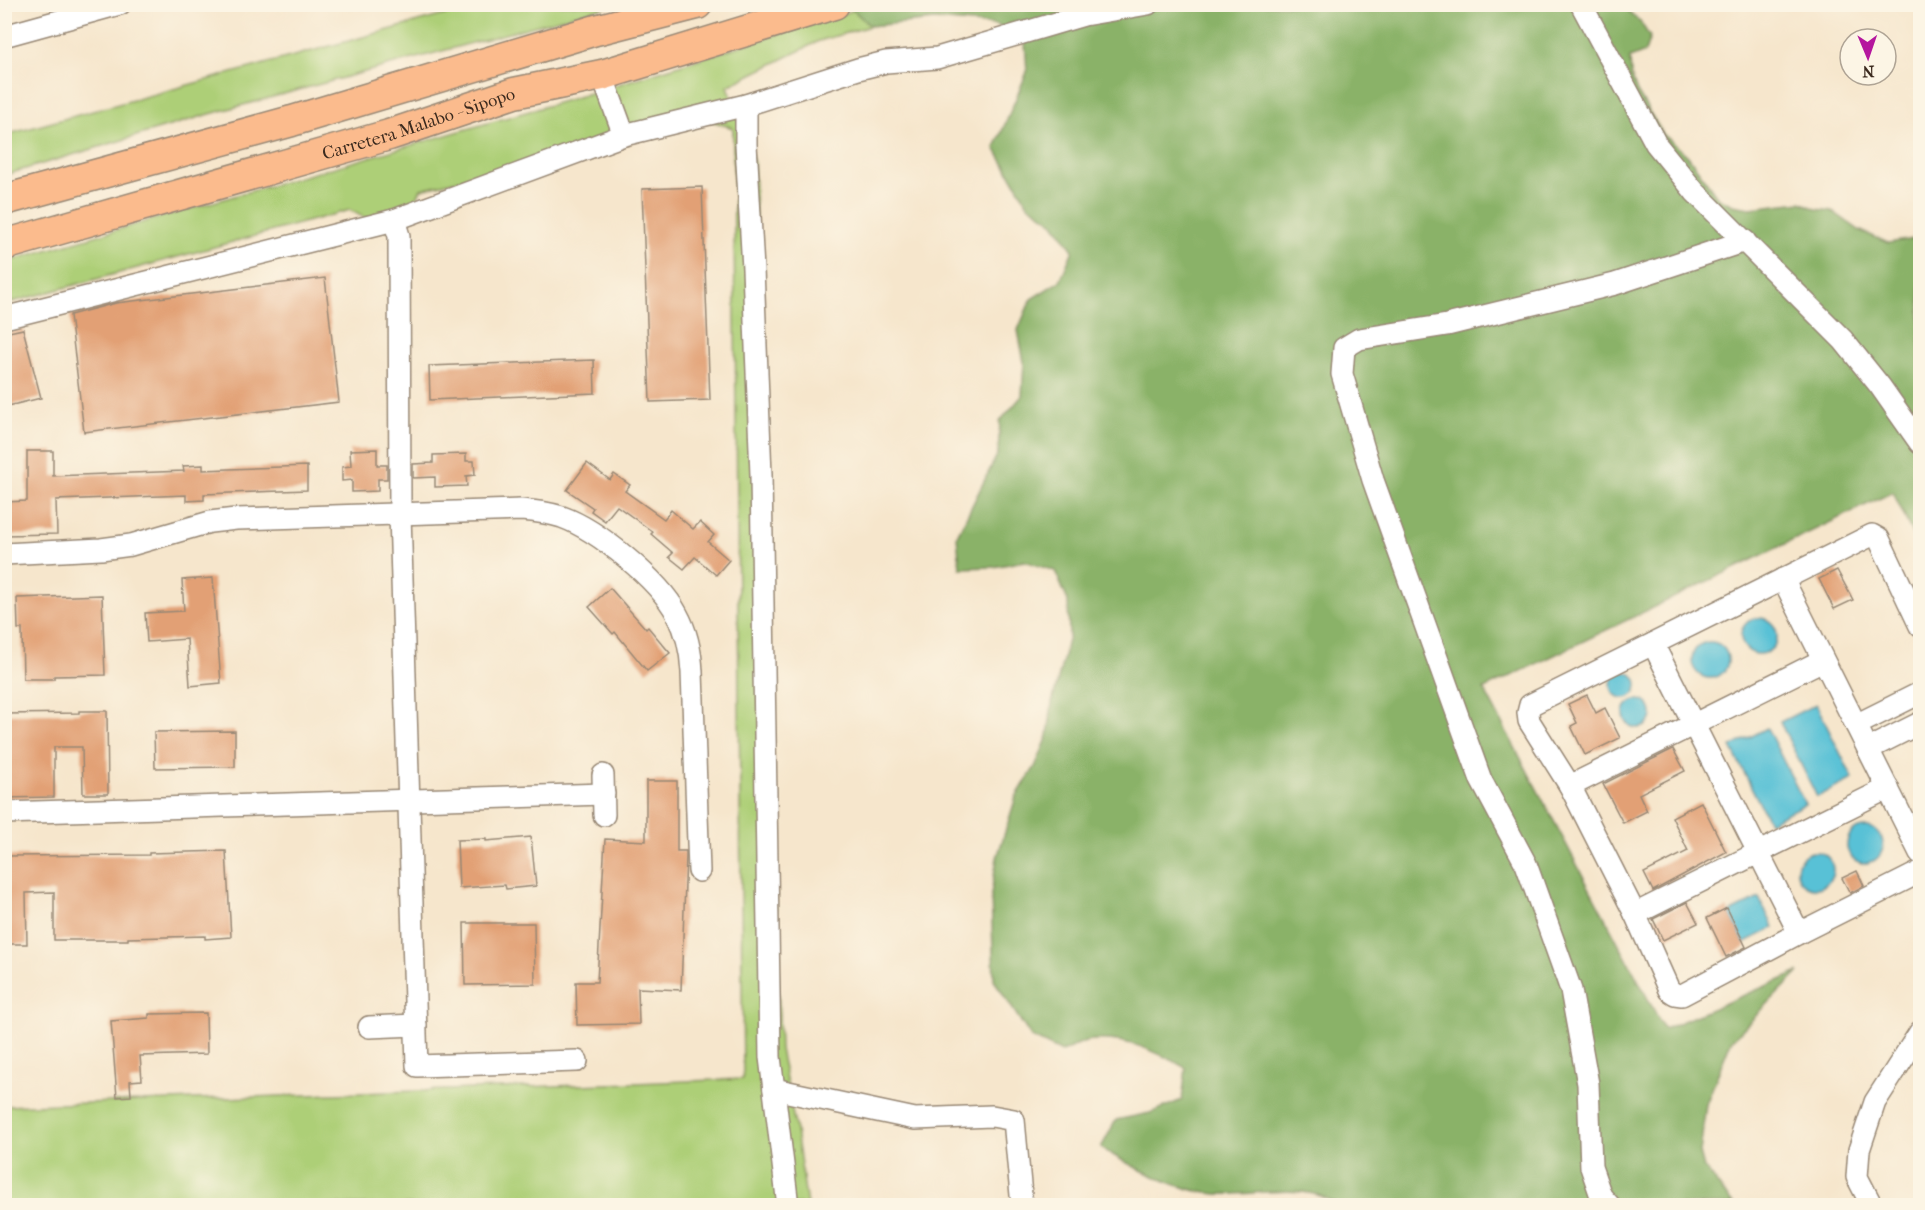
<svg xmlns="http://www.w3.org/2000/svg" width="1925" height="1210" font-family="'IM FELL French Canon',serif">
  <rect width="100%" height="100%" fill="#fcf5e5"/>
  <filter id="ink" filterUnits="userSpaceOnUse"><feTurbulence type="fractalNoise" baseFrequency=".0167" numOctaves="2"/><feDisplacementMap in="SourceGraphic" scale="12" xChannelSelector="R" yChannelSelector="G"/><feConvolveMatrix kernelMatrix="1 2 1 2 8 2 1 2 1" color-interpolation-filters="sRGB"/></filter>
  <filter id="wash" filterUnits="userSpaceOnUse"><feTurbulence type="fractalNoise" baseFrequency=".008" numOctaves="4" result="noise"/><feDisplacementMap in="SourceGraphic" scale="24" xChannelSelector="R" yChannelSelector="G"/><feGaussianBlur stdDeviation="1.35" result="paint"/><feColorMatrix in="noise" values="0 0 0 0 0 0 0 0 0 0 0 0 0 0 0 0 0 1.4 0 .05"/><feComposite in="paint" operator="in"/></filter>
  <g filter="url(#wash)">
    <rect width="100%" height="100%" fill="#f6e6cc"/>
    <g fill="#adcf77" stroke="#747c4a" stroke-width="1.5">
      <path d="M480 5H612L210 114 5 175V135Z"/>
      <path d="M861 8 870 26 819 41 728 86 754 164 780 1049 796 1131 807 1205H5V1106L743 1079 733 128 709 120 421 189 399 236 350 210 5 304V262L571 99Z"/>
    </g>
    <path fill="#8ab268" stroke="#626e43" stroke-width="1.5" d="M848 5H1625L1629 12 1641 23 1650 37 1645 52 1630 58 1631 75 1637 92 1663 134 1688 156 1718 198 1733 205 1750 208 1801 202 1816 209 1832 211 1859 230 1888 243 1920 238V550L1893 492 1484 689 1664 1029 1799 972 1731 1041 1706 1104 1700 1153 1704 1168 1734 1205H1338C1332 1202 1324 1197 1318 1195 1286 1186 1249 1196 1216 1194 1178 1191 1134 1168 1101 1148L1116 1120 1150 1113 1182 1100 1186 1068C1157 1052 1127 1037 1093 1040 1083 1040 1071 1048 1062 1052L1031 1037 994 980 991 894 997 858 1016 797 1035 767 1048 736 1052 703 1069 636 1068 601 1055 571 1024 561 994 567 960 568 957 536 998 453 1000 421 1022 396 1024 362 1018 330 1031 299 1060 281 1073 250 1054 223 1028 205 995 148 1027 72 1025 41 997 25 934 20 870 26Z"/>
    <g fill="#59c1d6" stroke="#4a767a" stroke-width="1.5">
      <circle cx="1759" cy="636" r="18"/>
      <circle cx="1710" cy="660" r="18"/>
      <circle cx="1624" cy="685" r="13"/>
      <circle cx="1638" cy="714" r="14"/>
      <path d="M1816 704 1853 779 1817 797 1780 722Z"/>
      <path d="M1767 728 1805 804 1769 822 1731 747Z"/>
      <circle cx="1865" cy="845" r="18"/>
      <circle cx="1815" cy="870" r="18"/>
      <path d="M1759 898 1774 928 1744 943 1729 913Z"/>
    </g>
    <g id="blocks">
      <g fill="#e2a074">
        <path d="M702 187 710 400 650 402 642 189Z"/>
        <path d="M325 278 339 402 84 432 70 315 116 303Z"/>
        <path d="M23 329 41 398 4 407V333Z"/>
        <path d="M594 360 595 393 430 400 429 366Z"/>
        <path d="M377 449V465H387V479H378V491L352 492V480L342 481V467L351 466 350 450Z"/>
        <path d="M27 451H53V476L184 471 183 466 203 465V470L307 466V490L204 494V500L186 501V495L56 500 57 534 4 535V502L27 501Z"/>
        <path d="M466 454V461H474L475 475 466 476 467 486 435 487V477L413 478V464L433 463V455Z"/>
        <path d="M587 463 610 480 614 474 630 485 625 491 664 519 671 510 693 529 700 522 714 535 708 542 729 560 716 575 695 557 684 569 669 557 673 553 651 534 653 532 617 506 605 521 591 511 593 508 567 490Z"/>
        <path d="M1837 570 1853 600 1834 609 1819 579Z"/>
        <path d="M213 578 221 683 190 686 187 639 147 642 145 613 184 611 182 580Z"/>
        <path d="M610 588 646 629 648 627 670 653 647 671 615 632 613 634 589 607Z"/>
        <path d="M102 595 105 675 54 676V679H23L22 629H18L17 598Z"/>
        <path d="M1587 695 1596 713 1605 708 1620 738 1585 755 1571 726 1577 723 1568 704Z"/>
        <path d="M79 711H107L108 794H83L82 747H54V797L4 798V714L79 713Z"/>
        <path d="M235 731V767L155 768 154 732Z"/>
        <path d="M1673 749 1685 771 1639 794 1647 811 1623 823 1603 784Z"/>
        <path d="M646 781H677V851H686V856L681 990 638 988 639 1024 577 1025 576 982H597L605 839 646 841Z"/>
        <path d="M1701 802 1726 852 1653 891 1644 873 1688 851 1672 817Z"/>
        <path d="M531 837 536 886 506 889 505 885 459 888 457 840 486 839V841Z"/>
        <path d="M226 851 231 937 205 939V936L128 938V940H54V892L26 893 27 944H4V856L149 855V853Z"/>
        <path d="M1857 871 1864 886 1850 893 1842 878Z"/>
        <path d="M1687 902 1698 923 1663 940 1653 919Z"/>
        <path d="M1727 908 1746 947 1726 957 1707 918Z"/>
        <path d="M464 923H534L535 984 465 985Z"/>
        <path d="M206 1013 207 1054 140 1056 142 1080 130 1081 131 1096 117 1097 111 1021 149 1018V1014Z"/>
      </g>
    </g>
  </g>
  <g filter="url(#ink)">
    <use href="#blocks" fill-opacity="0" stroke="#988875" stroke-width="1.5"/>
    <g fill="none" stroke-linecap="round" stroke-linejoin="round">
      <defs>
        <g id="minor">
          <path d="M1581 4 1656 144 1695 192 1843 340 1880 386 1920 443"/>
          <path d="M4 36 120 4"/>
          <path d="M602 75 624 135"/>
          <path d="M746 105V144L753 269 761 475 770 1057 788 1206"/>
          <path d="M394 220 399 236 400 514 417 1066 577 1061"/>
          <path d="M4 318 394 220 624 135 746 105 858 69 886 62 937 58 1084 15 1148 4"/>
          <path d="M4 554 101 549 131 545 210 522 236 519 521 510C535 511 549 513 562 517 598 530 659 580 677 614 687 632 691 651 692 672L699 871"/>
          <path d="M1783 579 1920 853"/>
          <path d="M1920 626 1879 539 1872 535 1530 705 1528 713 1529 721 1570 786 1635 914 1669 990 1675 994 1682 995 1799 933 1920 872"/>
          <path d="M1653 644 1799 933"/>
          <path d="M1856 725 1920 693"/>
          <path d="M1868 749 1920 723"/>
          <path d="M603 775 604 815"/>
          <path d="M1570 786 1823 660"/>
          <path d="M4 813 604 794"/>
          <path d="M1635 914 1888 788"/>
          <path d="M369 1027 416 1025"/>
          <path d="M774 1089 915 1119 992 1116 1014 1120 1022 1206"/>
          <path d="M1610 1206 1601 1196 1591 1167 1588 1084 1571 990 1526 864 1481 780 1373 480 1342 374 1344 348 1359 339 1447 325 1615 284 1745 241"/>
          <path d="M1872 1206 1857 1177 1859 1150 1875 1102 1920 1032"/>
        </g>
        <g id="highway">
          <path d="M4 200 292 121 596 30 697 4"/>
          <path id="s1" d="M4 245 389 135 514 93 602 75 834 4"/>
        </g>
      </defs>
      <use href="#minor" stroke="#988875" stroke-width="24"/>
      <use href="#highway" stroke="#988875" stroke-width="33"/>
      <use href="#minor" stroke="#fff" stroke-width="21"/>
      <use href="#highway" stroke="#fbbb8d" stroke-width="30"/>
    </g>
  </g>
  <g text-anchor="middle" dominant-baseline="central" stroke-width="4.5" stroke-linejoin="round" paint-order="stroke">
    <g font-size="18" fill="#3b2a1e" stroke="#fcf5e5">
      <text stroke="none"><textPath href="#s1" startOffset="432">Carretera Malabo - Sipopo</textPath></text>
    </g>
  </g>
  <rect width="1925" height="1210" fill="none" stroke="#fcf5e5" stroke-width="24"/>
  <g transform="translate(1868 57) rotate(178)"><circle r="28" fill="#fcf5e5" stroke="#afa495" stroke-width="1.5"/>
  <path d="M0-4.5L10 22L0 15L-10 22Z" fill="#b5179e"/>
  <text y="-9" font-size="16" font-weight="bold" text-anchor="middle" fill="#3b2a1e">N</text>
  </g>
</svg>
